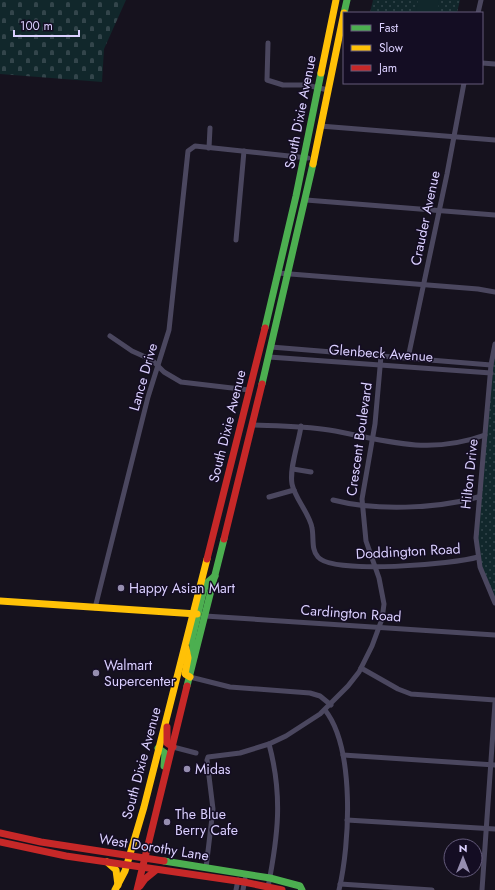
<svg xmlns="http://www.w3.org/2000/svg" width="495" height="890" font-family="Jost,sans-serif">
  <defs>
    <pattern id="grass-dots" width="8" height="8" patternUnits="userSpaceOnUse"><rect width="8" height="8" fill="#11272b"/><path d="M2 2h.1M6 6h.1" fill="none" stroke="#33454b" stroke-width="1.8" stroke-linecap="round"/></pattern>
    <pattern id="cemetery-stones" width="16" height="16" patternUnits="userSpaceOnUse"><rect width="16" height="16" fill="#11272b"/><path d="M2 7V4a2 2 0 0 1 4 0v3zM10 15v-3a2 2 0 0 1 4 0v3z" fill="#33454b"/></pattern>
  </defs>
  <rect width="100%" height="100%" fill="#16121e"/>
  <g fill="url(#grass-dots)">
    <path d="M373 0H460L457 13H370Z"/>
    <path d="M495 344V603L485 581 476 548Z"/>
  </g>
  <path fill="url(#cemetery-stones)" d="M0 0H126L104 49 102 82 0 74Z"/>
  <path fill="#11272b" d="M418 0H439L438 13H416Z"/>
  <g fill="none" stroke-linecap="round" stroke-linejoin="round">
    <g stroke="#4b475f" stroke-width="5">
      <path d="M478 13 481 0"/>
      <path d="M268 43 267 80 283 85H306L328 90"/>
      <path d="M482 63 495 64"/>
      <path d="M320 126 495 140"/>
      <path d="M209 148 210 128"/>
      <path d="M306 200 495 215"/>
      <path d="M236 240 244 151"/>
      <path d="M278 273 478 289 495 292"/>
      <path d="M110 336 132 351 152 360 164 372 181 382 249 390"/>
      <path d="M495 344 491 365 476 538 480 567 495 603"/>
      <path d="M271 347 491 365"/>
      <path d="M269 357 491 373"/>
      <path d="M408 358 447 174 464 83"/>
      <path d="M252 425C278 426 303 426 329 430 387 440 426 456 485 435"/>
      <path d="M301 426C299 442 289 468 292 484 295 499 310 514 312 528 314 538 311 550 318 557 333 575 455 564 478 557"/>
      <path d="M293 469 311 472"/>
      <path d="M269 497 294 490"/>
      <path d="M333 500C375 511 436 509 478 497"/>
      <path d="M95 608 148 397 169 330 188 151 195 146 308 158"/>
      <path d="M205 616 495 635"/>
      <path d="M361 668 398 689 411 694 495 700"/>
      <path d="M190 677 230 687 310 693 320 696 331 705"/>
      <path d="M325 710C355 748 350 844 339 890"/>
      <path d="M173 747 196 753"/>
      <path d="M343 755 495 765"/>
      <path d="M347 820 495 829"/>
      <path d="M206 868 213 809 207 760 208 757 240 753 269 744 286 736 320 714 348 686 359 672 372 646 382 619 384 604 379 578 366 541 362 499 375 424 381 356"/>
      <path d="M340 884 432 890"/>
      <path d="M268 887C278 836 283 796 269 744"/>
      <path d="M236 890 238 880"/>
      <path d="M243 890 245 879"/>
      <path d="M482 890 495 703"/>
    </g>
    <g stroke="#4caf50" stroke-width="7">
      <path d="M344 13 347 0"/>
      <path d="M265 328 296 196 321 73"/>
      <path d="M262 384 313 164"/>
      <path d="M194 656 192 639 204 589 208 582 215 576"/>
      <path d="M187 686 224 539"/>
      <path d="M158 748 165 753 164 766"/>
      <path d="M164 861 270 878 300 886 302 890"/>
    </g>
    <g stroke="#ffc107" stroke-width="7">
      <path d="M321 73 336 0"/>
      <path d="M313 164 344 13"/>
      <path d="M0 601 197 614"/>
      <path d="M186 648 188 658 185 674 190 677"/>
      <path d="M107 862 116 870 118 885"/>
      <path d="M115 890 125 871 144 807 207 559"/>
    </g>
    <g stroke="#c62828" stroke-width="7">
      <path d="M224 539 262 384"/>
      <path d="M207 559 265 328"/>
      <path d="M167 727V743L173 747"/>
      <path d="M0 833 41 842 164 861"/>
      <path d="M0 842 66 856 244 882 282 890"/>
      <path d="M140 886 145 879 156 870"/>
      <path d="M137 890 187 686"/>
    </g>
  </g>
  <g fill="#968eb0" stroke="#140d23" stroke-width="1.5">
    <circle cx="121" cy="588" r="4"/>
    <circle cx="96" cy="673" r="4"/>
    <circle cx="187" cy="769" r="4"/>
    <circle cx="167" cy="822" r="4"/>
  </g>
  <g text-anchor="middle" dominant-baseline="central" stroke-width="3" stroke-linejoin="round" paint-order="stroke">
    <g font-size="14" fill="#dbd0ff" stroke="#140d23">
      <text transform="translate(300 112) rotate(-79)">South Dixie Avenue</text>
      <text transform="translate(425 218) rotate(-78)">Crauder Avenue</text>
      <text transform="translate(381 353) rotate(4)">Glenbeck Avenue</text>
      <text transform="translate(143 377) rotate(-74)">Lance Drive</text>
      <text transform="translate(227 426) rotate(-76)">South Dixie Avenue</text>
      <text transform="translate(359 439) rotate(-82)">Crescent Boulevard</text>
      <text transform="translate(469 474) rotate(-84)">Hilton Drive</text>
      <text transform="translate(408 551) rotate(-3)">Doddington Road</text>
      <text transform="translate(351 613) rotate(4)">Cardington Road</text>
      <text transform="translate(141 763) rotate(-75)">South Dixie Avenue</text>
      <text transform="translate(154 847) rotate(9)">West Dorothy Lane</text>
    </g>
    <g font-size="14" fill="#dbd0ff" stroke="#140d23" text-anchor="start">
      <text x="129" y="588">Happy Asian Mart</text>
      <text x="104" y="665">Walmart<tspan x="104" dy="16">Supercenter</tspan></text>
      <text x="195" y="769">Midas</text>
      <text x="175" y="814">The Blue<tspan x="175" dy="16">Berry Cafe</tspan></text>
    </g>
  </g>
  <rect x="343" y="12" width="140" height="72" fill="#140d23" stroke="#645b7b"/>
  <rect x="351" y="25" width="20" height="6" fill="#4caf50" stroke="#645b7b"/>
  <text x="379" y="32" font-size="12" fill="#dbd0ff">Fast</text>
  <rect x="351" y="45" width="20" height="6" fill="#ffc107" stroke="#645b7b"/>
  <text x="379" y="52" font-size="12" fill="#dbd0ff">Slow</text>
  <rect x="351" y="65" width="20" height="6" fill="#c62828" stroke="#645b7b"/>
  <text x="379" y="72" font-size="12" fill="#dbd0ff">Jam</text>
  <g transform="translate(463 858)"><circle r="19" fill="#140d23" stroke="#645b7b"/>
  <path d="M0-3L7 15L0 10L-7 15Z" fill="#968eb0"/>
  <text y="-6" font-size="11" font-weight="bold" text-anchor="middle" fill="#dbd0ff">N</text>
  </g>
  <path d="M14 30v6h65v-6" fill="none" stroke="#dbd0ff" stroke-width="2"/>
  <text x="20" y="30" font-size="12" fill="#dbd0ff" stroke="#140d23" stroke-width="3" paint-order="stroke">100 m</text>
</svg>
